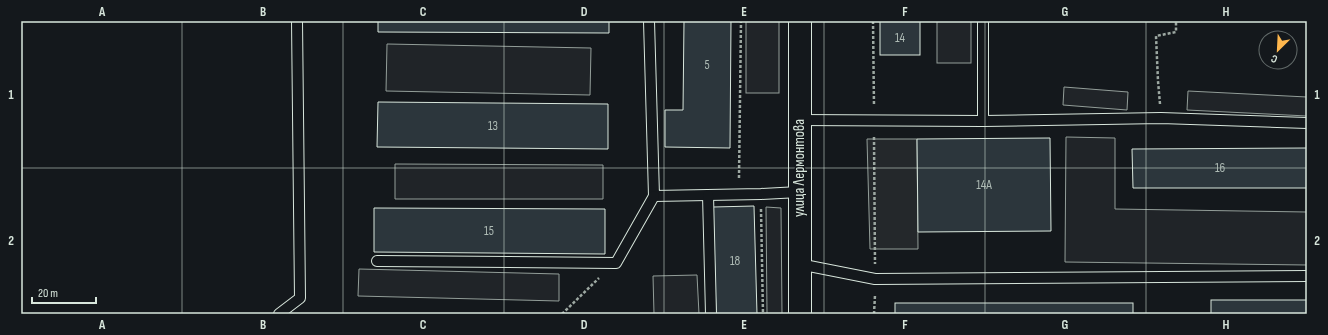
<svg xmlns="http://www.w3.org/2000/svg" width="1328" height="335" font-family="'Sofia Sans Condensed',sans-serif">
  <rect width="100%" height="100%" fill="#14181c"/>
  <g fill="#202428" stroke="#939e99">
    <rect x="746" y="21" width="33" height="72"/>
    <rect x="937" y="21" width="34" height="42"/>
    <path d="M387 44 591 48 590 95 386 91Z"/>
    <path d="M1064 87 1128 92 1127 110 1063 105Z"/>
    <path d="M1188 91 1307 97V116L1187 110Z"/>
    <path d="M1066 137 1115 138V209L1307 212V265L1065 262Z"/>
    <path d="M395 164 603 165V199H395Z"/>
    <path d="M766 207 781 208 782 314H767Z"/>
    <path d="M359 269 559 274V301L358 296Z"/>
    <path d="M697 275 699 314H654L653 276Z"/>
  </g>
  <path fill="#24282b" stroke="#939e99" d="M867 139H917L918 249H870Z"/>
  <g fill="#2c363c" stroke="#d8e6dc">
    <path d="M378 21H609V33L378 32Z"/>
    <path d="M684 21H731L730 148 665 147V110H683Z"/>
    <rect x="880" y="21" width="40" height="34"/>
    <path d="M378 102 608 104V149L377 147Z"/>
    <path d="M1050 138 1051 231 918 232 917 139Z"/>
    <path d="M1307 148V188H1133L1132 149Z"/>
    <path d="M754 206 757 314H716L713 207Z"/>
    <path d="M374 208 605 209V254L374 252Z"/>
    <rect x="1211" y="300" width="96" height="14"/>
    <rect x="895" y="303" width="238" height="11"/>
  </g>
  <g fill="none" stroke-linecap="round" stroke-linejoin="round">
    <defs>
      <g id="lane">
        <path d="M649 21 654 196 761 194 799 192"/>
        <path d="M799 120 983 121 1161 118 1307 123"/>
        <path d="M983 121V21"/>
        <path d="M708 195 711 314"/>
        <path d="M377 261 616 263 654 196"/>
        <path d="M799 264 875 279 1307 276"/>
        <path d="M279 314 300 298 297 21"/>
      </g>
      <path id="secondary" d="M800 21V314"/>
    </defs>
    <use href="#lane" stroke="#d8e6dc" stroke-width="12"/>
    <use href="#secondary" stroke="#d8e6dc" stroke-width="24"/>
    <g stroke="#9da8a2" stroke-width="2.5" stroke-dasharray="3 2" stroke-linecap="butt">
      <path d="M873 21 874 106"/>
      <path d="M1160 104 1158 81 1156 36 1176 32V21"/>
      <path d="M874 137 875 264"/>
      <path d="M739 178 741 21"/>
      <path d="M761 209 763 314"/>
      <path d="M562 314 599 278"/>
      <path d="M874 314 875 295"/>
    </g>
    <use href="#lane" stroke="#14181c" stroke-width="10"/>
    <use href="#secondary" stroke="#14181c" stroke-width="22"/>
  </g>
  <path fill="none" stroke="#d8e6dc" stroke-width="1" stroke-opacity="0.55" d="M182 21V314M343 21V314M504 21V314M664 21V314M824 21V314M985 21V314M1146 21V314M21 168H1307"/>
  <g text-anchor="middle" dominant-baseline="central" stroke-width="3" stroke-linejoin="round" paint-order="stroke">
    <g font-size="13" fill="#adbab4">
      <text x="900" y="38">14</text>
      <text x="707" y="65">5</text>
      <text x="493" y="126">13</text>
      <text x="1220" y="168">16</text>
      <text x="984" y="185">14А</text>
      <text x="489" y="231">15</text>
      <text x="735" y="261">18</text>
    </g>
    <g font-size="15" fill="#d8e6dc" stroke="#14181c">
      <text transform="translate(799 168) rotate(-90)">улица Лермонтова</text>
    </g>
  </g>
  <rect width="1328" height="335" fill="none" stroke="#14181c" stroke-width="44"/>
  <g transform="translate(1278 50) rotate(204)"><circle r="19" fill="#14181c" stroke="#626a69"/>
  <path d="M0-3L7 15L0 10L-7 15Z" fill="#ffb74d"/>
  <text y="-6" font-size="11" font-weight="bold" text-anchor="middle" fill="#d8e6dc">С</text>
  </g>
  <path d="M32 297v6h64v-6" fill="none" stroke="#d8e6dc" stroke-width="2"/>
  <text x="38" y="297" font-size="12" fill="#d8e6dc" stroke="#14181c" stroke-width="3" paint-order="stroke">20 m</text>
  <rect x="22" y="22" width="1284" height="291" fill="none" stroke="#d8e6dc" stroke-width="1.5"/>
  <g font-size="13" text-anchor="middle" font-weight="bold" fill="#d8e6dc">
    <text x="102" y="16">A</text>
    <text x="263" y="16">B</text>
    <text x="423" y="16">C</text>
    <text x="584" y="16">D</text>
    <text x="744" y="16">E</text>
    <text x="905" y="16">F</text>
    <text x="1065" y="16">G</text>
    <text x="1226" y="16">H</text>
    <text x="11" y="99">1</text>
    <text x="1317" y="99">1</text>
    <text x="11" y="245">2</text>
    <text x="1317" y="245">2</text>
    <text x="102" y="329">A</text>
    <text x="263" y="329">B</text>
    <text x="423" y="329">C</text>
    <text x="584" y="329">D</text>
    <text x="744" y="329">E</text>
    <text x="905" y="329">F</text>
    <text x="1065" y="329">G</text>
    <text x="1226" y="329">H</text>
  </g>
</svg>
